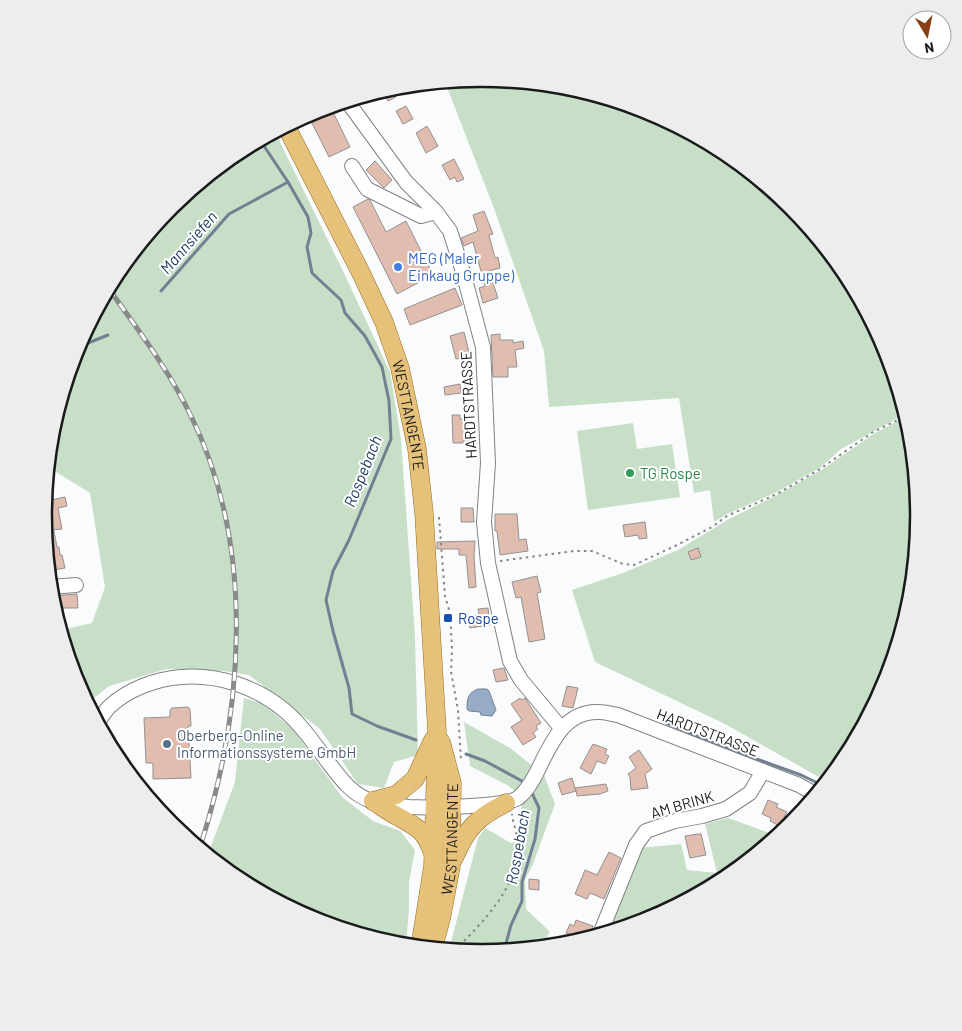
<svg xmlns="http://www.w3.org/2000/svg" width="962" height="1031" font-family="Barlow,sans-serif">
  <rect width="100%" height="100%" fill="#f9fbfd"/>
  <g fill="#c8dfc7">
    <path d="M481 78 567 87 649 112 724 152 790 207 845 273 885 348 905 414 841 449 821 467 777 492 727 514 714 522 710 490 694 493 679 398 549 407 544 351 495 211 445 82Z"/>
    <path d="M275 132 343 271 390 372 401 439 415 636 418 755 394 762 384 788 358 784 320 729 249 675 224 671 167 669 109 686 88 703 77 683 61 630 92 623 105 587 90 493 53 470H48L52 430 77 348 118 272 172 206 238 152Z"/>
    <path d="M906 417 910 430 918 516 910 601 885 683 844 759 826 781 725 724 595 662 572 590 623 573 678 550 729 519 777 495 823 469 875 433Z"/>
    <path d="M633 423 637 449 672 444 680 497 588 510 577 431Z"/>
    <path d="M244 698 261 703 292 728 342 797 373 821 400 831 415 850 409 882V909L406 945 395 944 313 919 238 879 208 854 235 782Z"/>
    <path d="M464 722 510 748 544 775 555 804 533 864 525 880 526 909 550 932 541 947 481 953 449 950 478 838 485 828 511 843 521 840 519 827 523 797 507 785 470 766Z"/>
    <path d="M728 818 775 835 773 838 724 879 648 920 623 927 610 920 640 848 681 844 687 870 717 873 705 824Z"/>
  </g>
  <path fill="#97adc7" stroke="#718193" d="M478 689H487L489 691 496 710 492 716 481 715 480 712 469 711 467 709C467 698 468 693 478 689Z"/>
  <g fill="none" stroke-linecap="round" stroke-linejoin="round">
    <g stroke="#718193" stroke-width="3">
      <path d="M260 140 288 182 308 217 311 233 307 247 312 273 341 300 345 313 365 336 382 367 389 401 391 439 349 540 333 571 326 600 333 631 349 688 352 714 377 726 416 740"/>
      <path d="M161 291 229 214 288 182"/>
      <path d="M78 347 108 335"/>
      <path d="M666 723 718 745 801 775 822 785"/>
      <path d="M466 754 485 761 522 781 526 784"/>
      <path d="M504 951 511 925 522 901V882L535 839 539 808 531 791"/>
    </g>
  </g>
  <g fill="#e0bdae" stroke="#949190">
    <path d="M392 88 396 97 388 101 382 91Z"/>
    <path d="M330 106 350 147 329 157 308 115Z"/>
    <path d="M406 106 413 119 403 124 396 111Z"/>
    <path d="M427 126 438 146 426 153 416 133Z"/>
    <path d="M454 159 464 179 457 182 455 177 450 180 442 165Z"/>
    <path d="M375 161 392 180 384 188 366 170Z"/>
    <path d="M368 199 370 200 386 232 406 221 433 275 397 294 353 207Z"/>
    <path d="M484 211 493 234 489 235 495 258 498 257 500 268 489 271 498 298 483 303 479 288 485 286 473 242 464 246 461 238 478 231 473 215Z"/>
    <path d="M455 288 462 305 410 325 404 309Z"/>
    <path d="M464 332 470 356 456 359 450 336Z"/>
    <path d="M500 334V340H513V343L523 341 524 348 515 350 517 367H508V377H493L491 335Z"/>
    <path d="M460 384 461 393 445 395 444 387Z"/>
    <path d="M452 415H460V419H467L469 441H463V443H453Z"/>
    <path d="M65 497 67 506 58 508 62 529 53 530 47 501Z"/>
    <path d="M461 508H473L474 522H461Z"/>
    <path d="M495 514H517L519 540 526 539 528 551 500 555 497 531H495Z"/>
    <path d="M645 522 647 538 639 539 638 535 625 537 623 525Z"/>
    <path d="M54 531 57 547H59L60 555H62L65 568 49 571 45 532Z"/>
    <path d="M475 541 474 555 476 587 469 588 466 555H459V549H437V542Z"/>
    <path d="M698 548 701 557 691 560 688 552Z"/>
    <path d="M537 576 541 592 537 593 545 639 529 642 521 597 516 598 512 582Z"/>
    <path d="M77 594 78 608H54L52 596Z"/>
    <path d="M488 608 490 625 470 628 468 616 479 615 478 609Z"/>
    <path d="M504 668 508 680 496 682 493 670Z"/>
    <path d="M567 686 578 688 573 708 562 706Z"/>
    <path d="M520 698 522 700 525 698 541 723 536 726 538 729 533 733 536 737 523 745 511 727 522 720 511 704Z"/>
    <path d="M188 707 190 709 191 726H188L191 778 153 779V763H146L144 718 170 717V710L172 708Z"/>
    <path d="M593 744 607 749 605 754 609 756 605 764 597 761 591 774 580 768Z"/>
    <path d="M639 750 652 769 645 774 648 788 631 790 630 777 628 774 636 768 629 757Z"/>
    <path d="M572 778 576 791 575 788 606 784 608 791 600 794 577 796 576 791 562 795 558 783Z"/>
    <path d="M768 800 778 804 776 807 787 812 784 817 793 821 785 829 770 821 771 818 762 814Z"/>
    <path d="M698 834H701L706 855 690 858 685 836Z"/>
    <path d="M609 852 621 858 604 899 590 893 587 899 575 894 585 870 597 875Z"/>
    <path d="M529 879 539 880V890L529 889Z"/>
    <path d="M576 920 593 926 589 938 583 939 566 933 570 924 574 926Z"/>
  </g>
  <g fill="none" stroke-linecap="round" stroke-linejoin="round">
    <defs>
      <g id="minor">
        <path d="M347 101 406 182 436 212 450 231 463 272 483 347 488 463 484 522 488 563 510 661 521 680 561 728"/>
        <path d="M352 166 367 189 421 216 436 212"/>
        <path d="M51 587 76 585"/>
        <path d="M98 722C102 717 105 711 109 707 128 689 156 679 181 677 217 674 255 686 284 710 300 723 313 742 325 758 338 775 351 795 372 801 383 804 398 806 409 807 429 808 505 807 518 798 526 792 531 783 536 774 549 748 563 710 599 712 605 712 611 714 618 715L799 785 815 794"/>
        <path d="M600 934 636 845 646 831 675 821 702 816 726 809 750 793 763 771"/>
      </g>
      <g id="major">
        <path id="s1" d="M286 126 361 273 384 322 400 368 417 449 424 513 437 731 433 866 420 947"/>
        <path d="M373 801 396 795 415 779 433 740"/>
        <path d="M373 801C381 806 389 812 397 816 418 828 424 829 433 853"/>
        <path d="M454 858C467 828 476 818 506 803"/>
        <path id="s2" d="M433 948 441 919 451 866 452 783 441 742"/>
      </g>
    </defs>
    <use href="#minor" stroke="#808284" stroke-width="16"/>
    <use href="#major" stroke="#946c20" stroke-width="19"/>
    <g stroke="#858788" stroke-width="2" stroke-dasharray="2.5 4" stroke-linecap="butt">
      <path d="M439 517 445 596 450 613 452 649 451 672 458 710 461 761"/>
      <path d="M500 561 574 551H592L623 564 634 565 675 546 712 527 727 516 777 494 820 469 873 432 906 416"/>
      <path d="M455 950C483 922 518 888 518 845 518 835 513 824 512 814"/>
    </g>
    <use href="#minor" stroke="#fff" stroke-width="14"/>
    <use href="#major" stroke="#e6c17a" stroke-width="18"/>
    <defs>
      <path id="rail" d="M109 289C138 330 169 370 191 416 256 548 244 711 200 847"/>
    </defs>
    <use href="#rail" stroke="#898a8c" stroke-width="5"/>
    <use href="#rail" stroke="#fff" stroke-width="3" stroke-dasharray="9" stroke-linecap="butt"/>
  </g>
  <circle fill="#3f7fe0" stroke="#fff" stroke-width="2" cx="398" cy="267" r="5"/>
  <circle fill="#2e9e5b" stroke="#fff" stroke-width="2" cx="630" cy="473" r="5"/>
  <rect fill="#1a4fb4" stroke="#fff" stroke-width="2" x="443" y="613" width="10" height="10" rx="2.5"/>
  <circle fill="#5c6f8a" stroke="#fff" stroke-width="2" cx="167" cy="744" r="5"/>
  <g text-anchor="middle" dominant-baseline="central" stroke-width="4" stroke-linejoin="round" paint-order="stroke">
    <g font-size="15" fill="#366cbe" stroke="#fff" text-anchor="start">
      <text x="408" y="258">MEG (Maler<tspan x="408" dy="17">Einkaug Gruppe)</tspan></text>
    </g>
    <g font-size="15" fill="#191a1b" stroke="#fff">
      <text transform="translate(468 405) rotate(-93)">HARDTSTRASSE</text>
      <text stroke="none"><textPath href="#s1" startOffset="316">WESTTANGENTE</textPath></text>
      <text transform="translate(708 732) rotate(21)">HARDTSTRASSE</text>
      <text transform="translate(682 804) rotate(-16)">AM BRINK</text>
      <text stroke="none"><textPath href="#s2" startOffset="111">WESTTANGENTE</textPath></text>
    </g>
    <g font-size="15" fill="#27864d" stroke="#fff" text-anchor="start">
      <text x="640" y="473">TG Rospe</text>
    </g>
    <g font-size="15" fill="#164399" stroke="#fff" text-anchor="start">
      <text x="458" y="618">Rospe</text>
    </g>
    <g font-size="15" fill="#4e5e75" stroke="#fff" text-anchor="start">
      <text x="177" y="735">Oberberg-Online<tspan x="177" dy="17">Informationssysteme GmbH</tspan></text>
    </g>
    <g font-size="16" font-style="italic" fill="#18395d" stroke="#fff">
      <text transform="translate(188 242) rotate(-49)">Mannsiefen</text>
      <text transform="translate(362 471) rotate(-68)">Rospebach</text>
      <text transform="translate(517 847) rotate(-80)">Rospebach</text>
    </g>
  </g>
  <path d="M0 0H962V1031H0ZM480 87H482A428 428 0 0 1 910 515V516A428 428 0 0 1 482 944H480A428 428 0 0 1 52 516V515A428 428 0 0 1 480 87Z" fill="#ededed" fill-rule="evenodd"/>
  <path fill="none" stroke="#191a1b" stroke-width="2.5" d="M480 87H482A428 428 0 0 1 910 515V516A428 428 0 0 1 482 944H480A428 428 0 0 1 52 516V515A428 428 0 0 1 480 87Z"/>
  <g transform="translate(927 35) rotate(170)"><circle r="24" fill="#ffffff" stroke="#a3a3a4"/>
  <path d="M0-4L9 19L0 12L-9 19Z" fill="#854115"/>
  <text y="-8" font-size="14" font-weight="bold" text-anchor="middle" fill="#191a1b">N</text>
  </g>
</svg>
